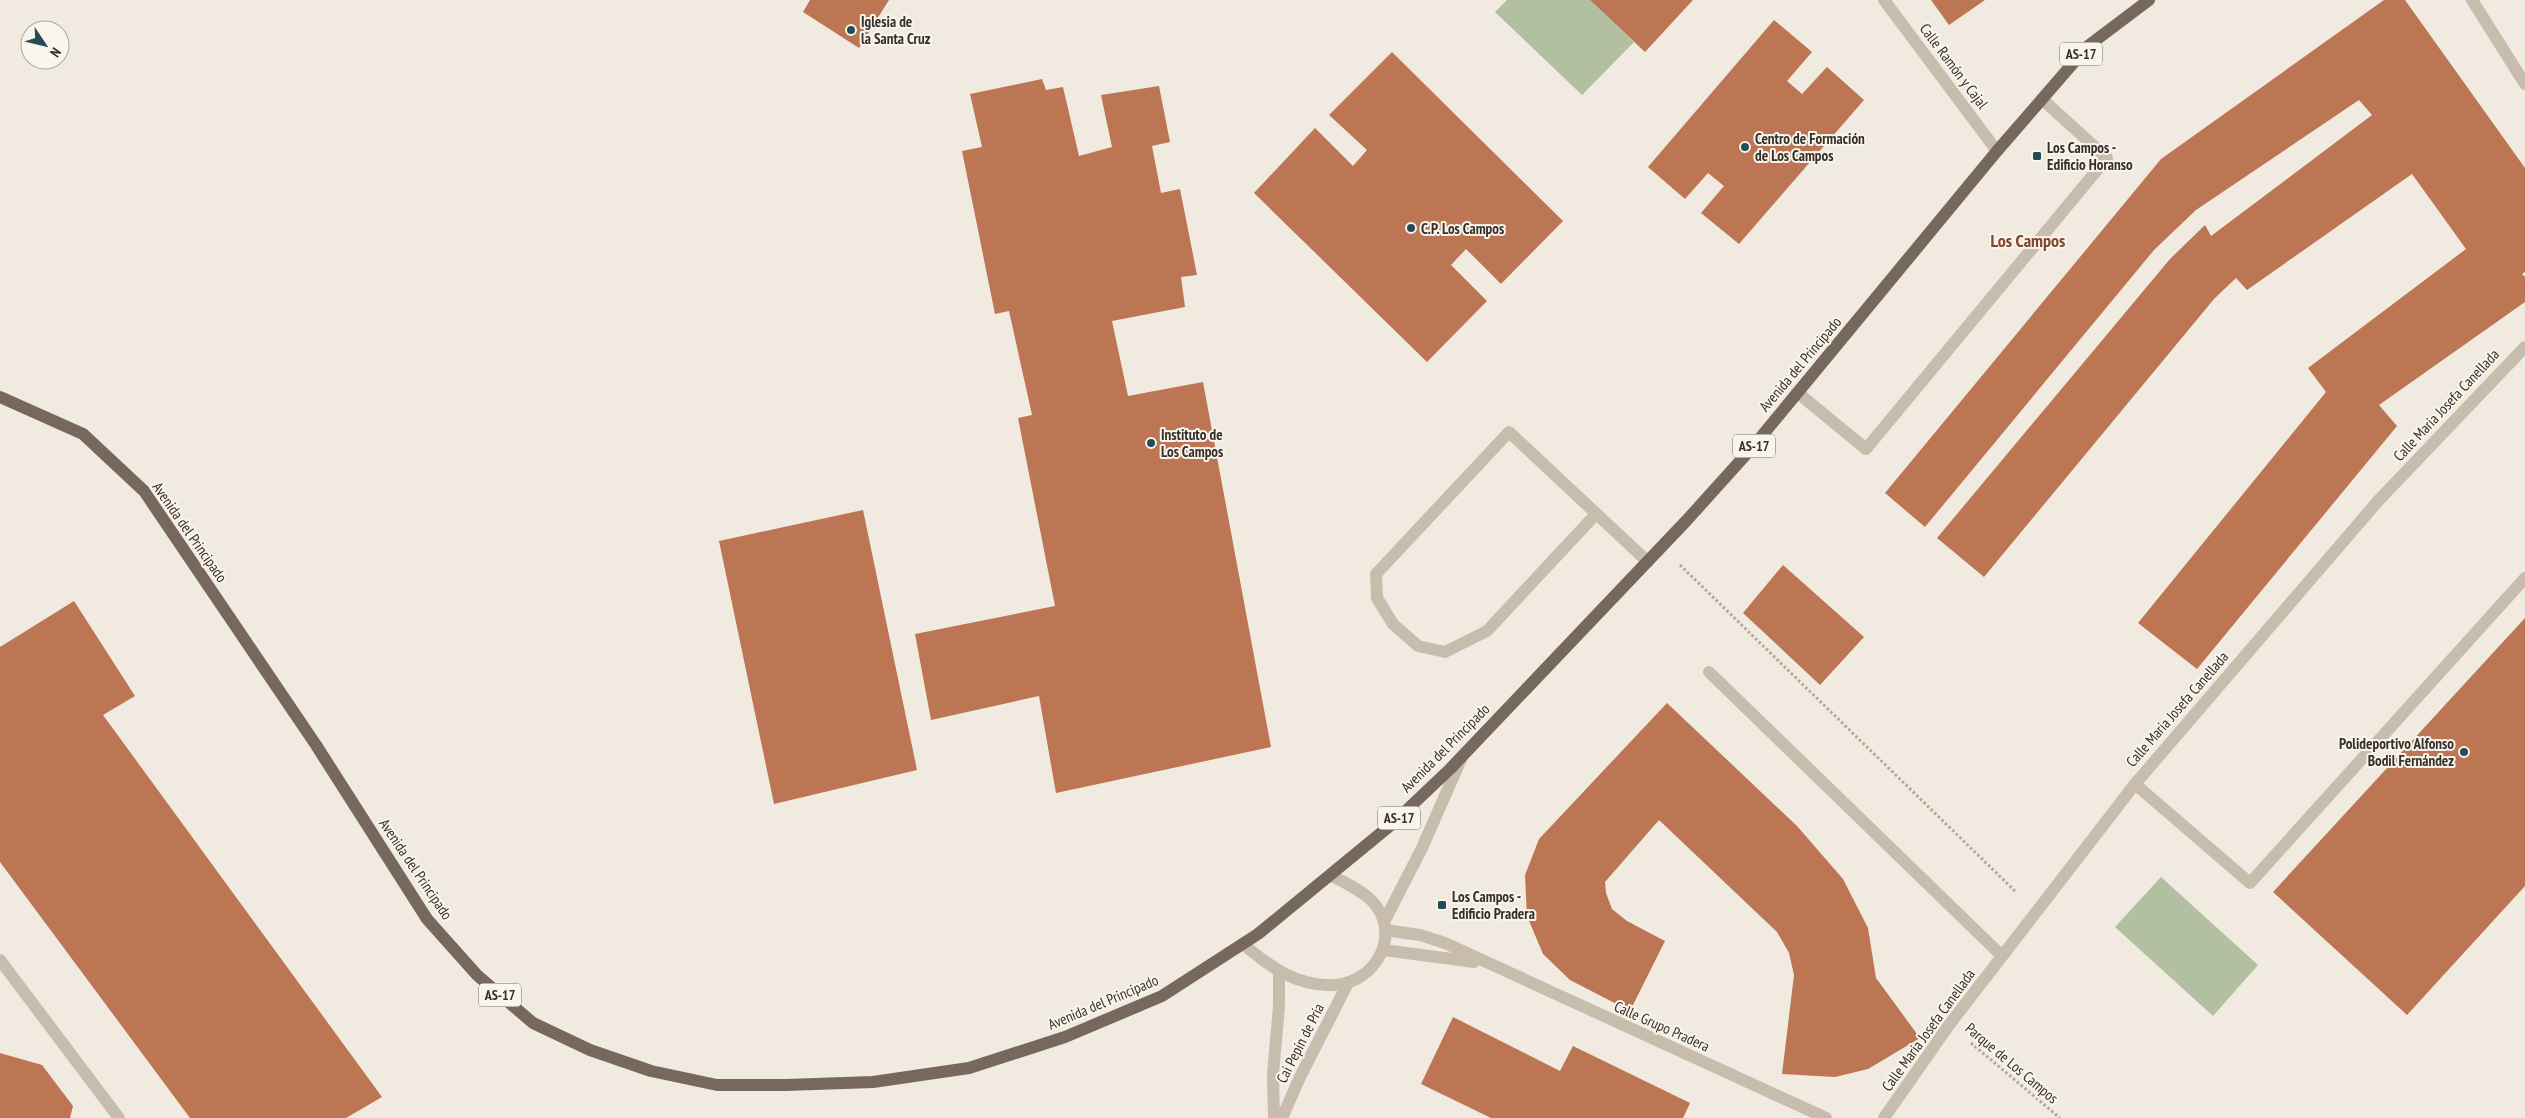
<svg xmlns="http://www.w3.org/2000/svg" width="2525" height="1118" font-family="'PT Sans Narrow',sans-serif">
  <rect width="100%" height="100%" fill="#f1eae0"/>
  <g fill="#b2bfa0">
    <path d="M1507 0H1590L1634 42 1582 95 1495 12Z"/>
    <path d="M2161 877 2258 965 2213 1016 2115 927Z"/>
  </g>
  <g fill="#bc7653">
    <path d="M810 0H889L859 48 803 12Z"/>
    <path d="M1590 0H1693L1645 52Z"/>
    <path d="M1931 0H1985L1949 25Z"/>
    <path d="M2384 0H2405L2525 168V272L2522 274 2525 277V302L2379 405 2397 426 2197 669 2138 623 2326 392 2308 368 2466 249 2412 174 2247 290 2236 278 2214 299 1984 577 1937 538 2170 259 2205 225 2211 236 2372 115 2359 100 2196 210 2154 250 1925 527 1885 493 2161 159Z"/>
    <path d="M1774 20 1812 52 1787 81 1802 94 1827 67 1864 100 1739 244 1701 213 1724 186 1708 173 1685 199 1648 167Z"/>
    <path d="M1392 52 1563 221 1501 284 1466 249 1451 265 1487 301 1427 362 1254 193 1315 128 1353 166 1367 150 1329 115Z"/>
    <path d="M1042 79 1046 90 1063 87 1079 156 1112 147 1101 95 1159 86 1170 142 1152 146 1161 193 1180 189 1197 275 1181 277 1185 307 1112 321 1128 396 1203 382 1271 747 1056 793 1039 696 931 720 915 634 1055 606 1018 418 1032 415 1009 311 995 314 962 151 982 147 970 94Z"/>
    <path d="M863 510 917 770 774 804 719 541Z"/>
    <path d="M1783 565 1864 637 1820 685 1743 613Z"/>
    <path d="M74 601 135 696 103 715 382 1097 346 1118H190L0 862V647Z"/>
    <path d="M2525 618V886L2407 1015 2273 892Z"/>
    <path d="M1667 703 1797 826 1843 879 1868 928 1876 978 1920 1038 1868 1069 1835 1077 1782 1074 1794 975 1789 953 1777 932 1659 820 1605 882 1606 893 1612 909 1627 921 1665 941 1630 1011 1570 980 1543 954 1527 916 1525 875 1539 839Z"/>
    <path d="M1453 1017 1560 1071 1573 1046 1690 1103 1683 1118H1491L1421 1084Z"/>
    <path d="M0 1053 42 1065 73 1106 70 1118H0Z"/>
  </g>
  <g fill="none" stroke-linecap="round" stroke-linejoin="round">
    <g stroke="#b4a696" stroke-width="3" stroke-dasharray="2.5 2.5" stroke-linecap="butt">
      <path d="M1680 565 2016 892"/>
      <path d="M1971 1043 2060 1118"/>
    </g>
    <g stroke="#c8bcac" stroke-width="12">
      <path d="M1798 393 1866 449 2107 158 2042 99"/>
      <path d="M1596 514 1487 631 1445 652 1418 646 1393 624 1377 598 1376 574 1509 432 1648 562"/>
      <path d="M1709 672 2002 956"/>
      <path d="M2135 784 2250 883 2525 578"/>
      <path d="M0 960 119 1118"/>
    </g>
    <g stroke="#c8bcac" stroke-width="12">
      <path d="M1884 0 1997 151"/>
      <path d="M2472 0 2525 84"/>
      <path d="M1384 922 1422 848 1462 757"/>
      <path d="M1385 930 1420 935 1445 943 1826 1118"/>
      <path d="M1243 944C1270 967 1297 987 1335 985 1376 982 1403 934 1372 901 1361 890 1344 882 1330 875"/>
      <path d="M1384 950 1474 962"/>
      <path d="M1274 1118 1273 1074 1279 1006V973"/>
      <path d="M1282 1118 1300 1077 1348 983"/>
      <path d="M1884 1118 1949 1025 2135 784 2378 501 2525 347"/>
    </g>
    <path stroke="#77685d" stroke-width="12" d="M0 397 83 434 144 491 316 745 427 919 477 975 533 1023 590 1050 651 1071 717 1085H786L873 1082 969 1068 1065 1037 1162 996 1258 934 1392 824 1450 769 1687 520 1751 449 1997 151 2088 46 2149 0"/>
  </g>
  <g fill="#234d55" stroke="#f9f4ec" stroke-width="2">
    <circle cx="851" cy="30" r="5"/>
    <circle cx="1745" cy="147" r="5"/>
    <rect x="2032" y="151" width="10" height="10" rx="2.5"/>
    <circle cx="1411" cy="228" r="5"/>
    <circle cx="1151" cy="443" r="5"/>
    <circle cx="2464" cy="752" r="5"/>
    <rect x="1437" y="900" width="10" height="10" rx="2.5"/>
  </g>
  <g text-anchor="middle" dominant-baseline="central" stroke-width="4" stroke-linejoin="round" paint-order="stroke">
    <g fill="#f9f4ec" stroke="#716b64" stroke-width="1">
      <rect x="2060" y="42.5" width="42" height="23" rx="4"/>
      <rect x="1733" y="434.5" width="42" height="23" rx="4"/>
      <rect x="1378" y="806.5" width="42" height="23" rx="4"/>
      <rect x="479" y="983.5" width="42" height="23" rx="4"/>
    </g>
    <g font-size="14" font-weight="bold" fill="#37302a">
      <text x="2081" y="54">AS-17</text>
      <text x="1754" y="446">AS-17</text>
      <text x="1399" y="818">AS-17</text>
      <text x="500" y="995">AS-17</text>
    </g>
    <g font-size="15" font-weight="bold" fill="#37302a" stroke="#f9f4ec" text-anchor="start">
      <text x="861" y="21">Iglesia de<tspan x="861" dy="17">la Santa Cruz</tspan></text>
      <text x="1755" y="138">Centro de Formación<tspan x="1755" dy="17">de Los Campos</tspan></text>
      <text x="2047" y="147">Los Campos -<tspan x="2047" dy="17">Edificio Horanso</tspan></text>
      <text x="1421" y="228">C.P. Los Campos</text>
      <text x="1161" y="434">Instituto de<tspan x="1161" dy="17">Los Campos</tspan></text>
      <text x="2454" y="743" text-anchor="end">Polideportivo Alfonso<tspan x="2454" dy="17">Bodil Fernández</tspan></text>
      <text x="1452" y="896">Los Campos -<tspan x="1452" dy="17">Edificio Pradera</tspan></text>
    </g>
    <g font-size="15" fill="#37302a" stroke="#f9f4ec">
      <text transform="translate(1954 66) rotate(53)">Calle Ramón y Cajal</text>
      <text transform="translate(1800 364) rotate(-50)">Avenida del Principado</text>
      <text transform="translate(2446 405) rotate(-47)">Calle Maria Josefa Canellada</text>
      <text transform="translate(190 532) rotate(55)">Avenida del Principado</text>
      <text transform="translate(2177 709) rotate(-49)">Calle Maria Josefa Canellada</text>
      <text transform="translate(1445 748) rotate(-45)">Avenida del Principado</text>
      <text transform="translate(416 869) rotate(56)">Avenida del Principado</text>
      <text transform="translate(1103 1002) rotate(-23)">Avenida del Principado</text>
      <text transform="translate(1662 1026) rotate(24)">Calle Grupo Pradera</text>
      <text transform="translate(1928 1030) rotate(-54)">Calle Maria Josefa Canellada</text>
      <text transform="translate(1300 1043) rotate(-63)">Cai Pepín de Pria</text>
      <text transform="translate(2012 1063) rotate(40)">Parque de Los Campos</text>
    </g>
    <g font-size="18" font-weight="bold" fill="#7f462a" stroke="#f9f4ec">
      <text x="2028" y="240">Los Campos</text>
    </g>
  </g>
  <g transform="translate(45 45) rotate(125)"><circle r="24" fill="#f9f4ec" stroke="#aba69e"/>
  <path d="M0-4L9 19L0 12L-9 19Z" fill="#234d55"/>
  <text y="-8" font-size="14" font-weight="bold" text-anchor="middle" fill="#37302a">N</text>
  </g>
</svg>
